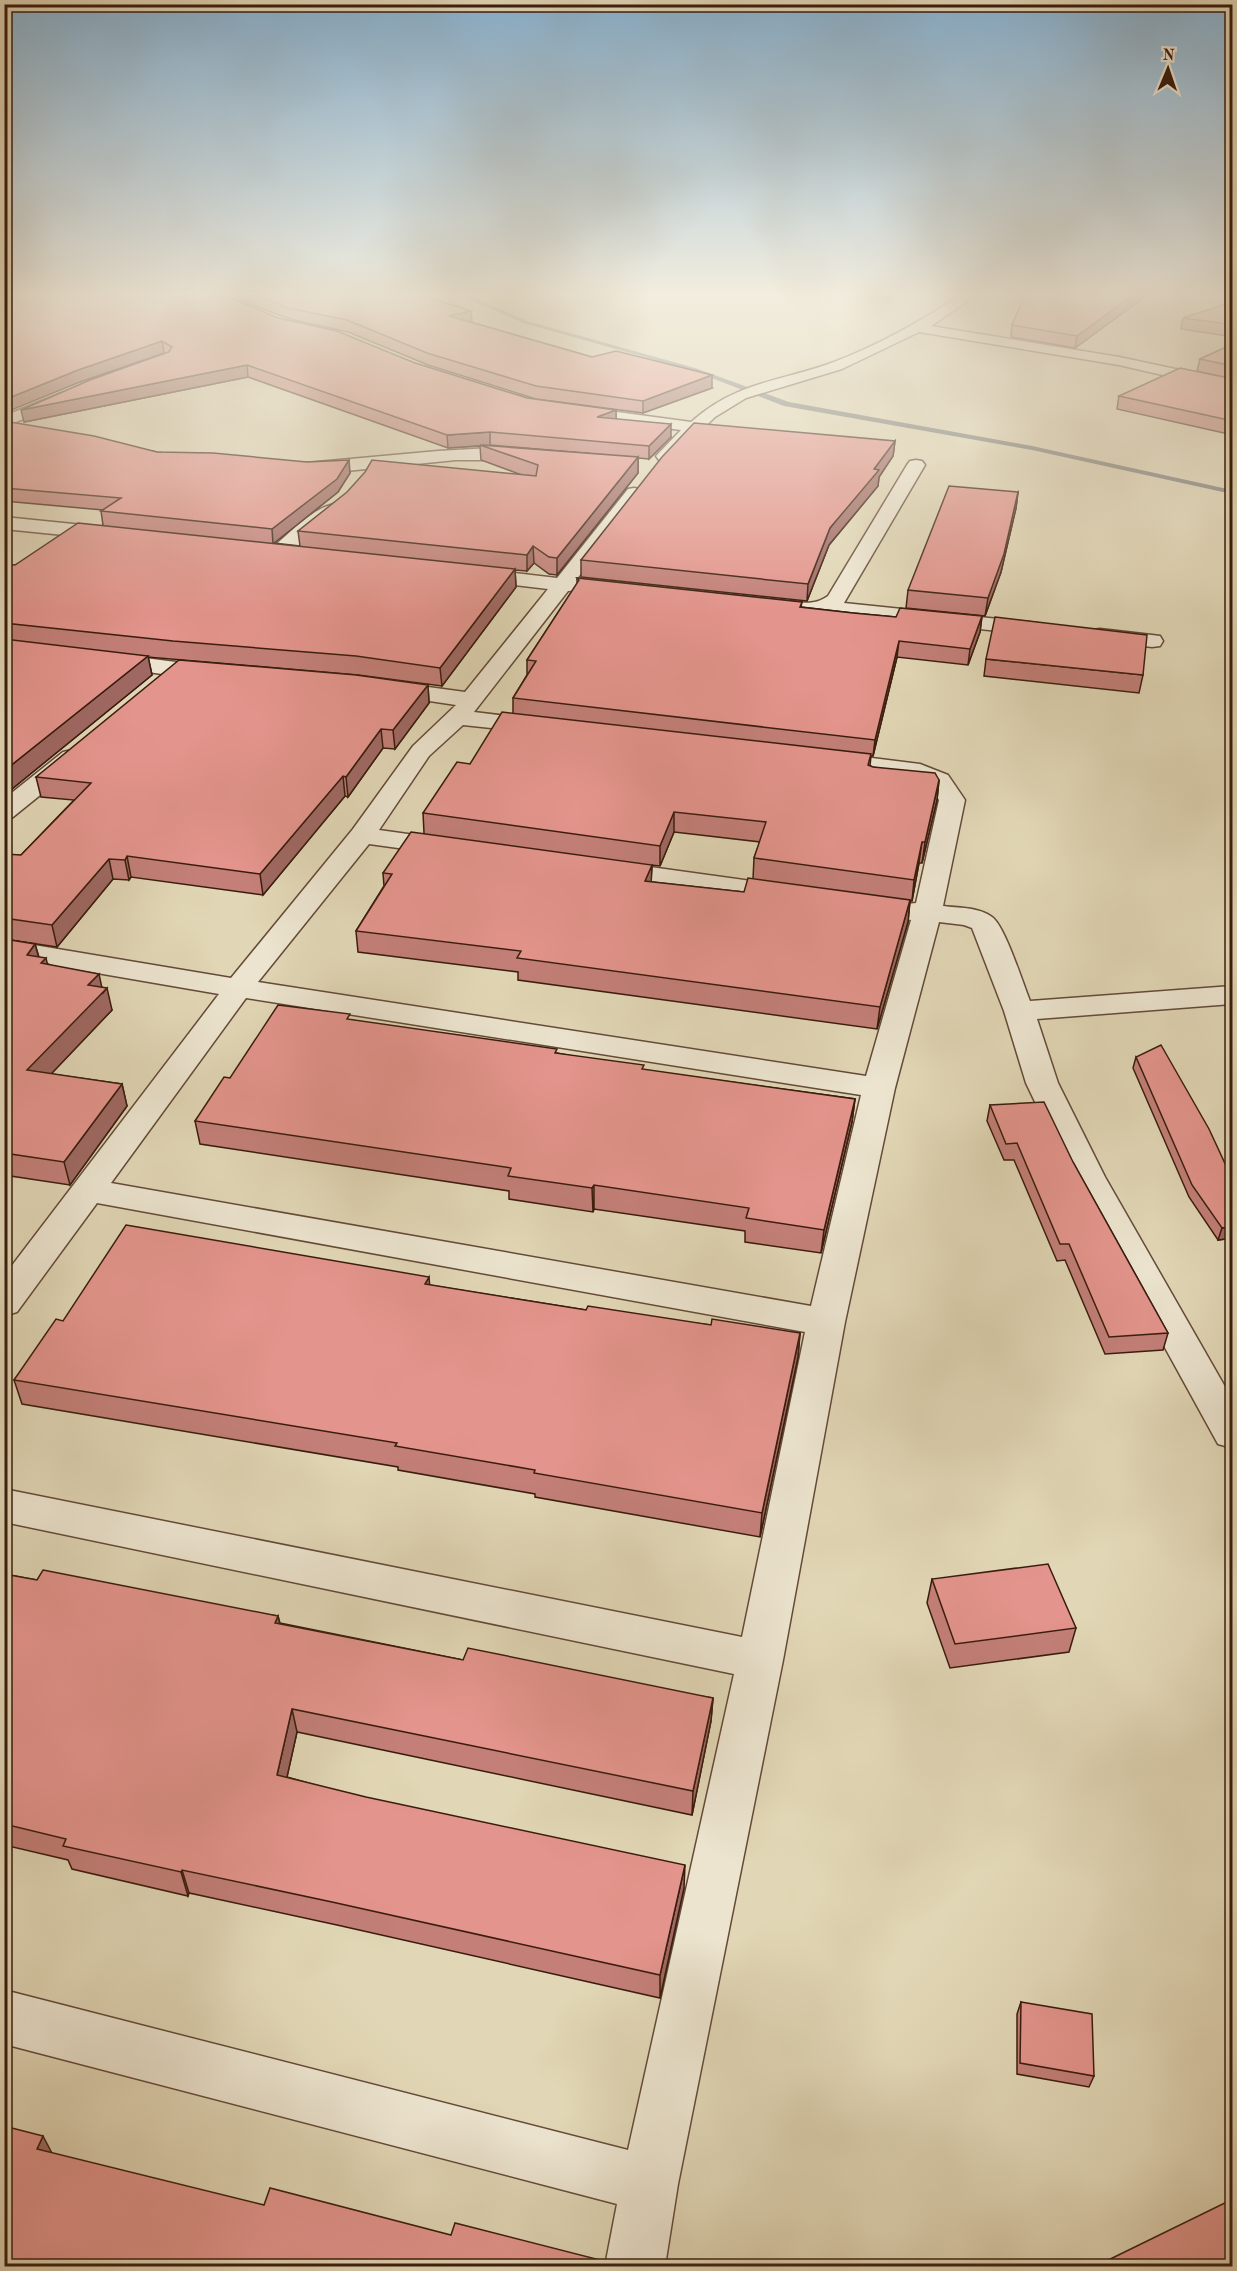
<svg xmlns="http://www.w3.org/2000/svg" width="1237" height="2271" font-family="'Old Standard TT',serif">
  <rect width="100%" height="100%" fill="#e1d6b5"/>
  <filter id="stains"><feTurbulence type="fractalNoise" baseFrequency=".00333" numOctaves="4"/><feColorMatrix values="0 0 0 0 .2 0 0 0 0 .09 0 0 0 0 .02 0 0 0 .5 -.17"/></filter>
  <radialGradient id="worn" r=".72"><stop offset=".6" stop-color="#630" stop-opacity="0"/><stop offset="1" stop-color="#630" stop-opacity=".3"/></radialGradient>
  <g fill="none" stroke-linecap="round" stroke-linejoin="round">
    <path fill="#747875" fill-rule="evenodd" d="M460 295H469L527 321 695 368 789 402 1032 446 1232 490V494L1032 450 784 406 691 370 523 323Z"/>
    <defs>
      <g id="minor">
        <path d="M961 295H977L931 326 1119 357 1232 381V391L1119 365 919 332 842 369 746 398 715 417 671 460H659L656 456 681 430 573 416 565 411 573 406 691 422C737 381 780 382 834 362 879 345 921 321 961 295Z"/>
        <path d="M64 392 72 397 70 400 4 427V416Z"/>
        <path d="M491 448 533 451 536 455 533 459 527 460H456L326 473 300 472 297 468 300 464 306 463 438 451Z"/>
        <path d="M916 460 922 461 925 465 844 603 1037 623 1044 625 1048 629 1044 633 1037 635 824 613 800 616 769 611 766 607 769 603C790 597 809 610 828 596L907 465 910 461Z"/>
        <path d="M634 488 640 489 643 493 576 580 585 582 588 586 585 590 568 591 474 712 548 721 552 726 548 731 540 733 463 725 429 756 379 830 458 841 462 847 458 853 449 855 369 844 258 982 866 1076 911 920 897 917 893 911 897 905 916 903 939 800 930 785 906 776 815 764 812 759 815 754 824 752 920 764 948 775 965 800 943 906C958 908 979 907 992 917 1005 926 1023 984 1030 1001L1232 986V1004L1037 1019 1058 1083 1105 1177 1232 1399V1448L1218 1444 1071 1177 1026 1083 1004 1011 972 928 964 925 939 922 895 1088 845 1322 783 1660 678 2184 665 2266H605L617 2204 4 2044V1990L628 2150 734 1674 4 1522V1489L742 1637 805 1332 97 1203 17 1312 4 1316V1276L219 994 4 957V940L231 978 353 829 413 746 456 705 376 693 373 688 376 683 384 681 465 692 548 589 472 580 465 578 462 574 465 570 472 568 557 578 628 489ZM246 998 861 1095 811 1306 111 1183Z"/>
        <path d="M334 504 340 505 343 509 340 513 315 531 286 556H272L269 552 272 548C290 533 311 509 334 504Z"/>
        <path d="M4 517 113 528 120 530 122 534 120 538 113 540 4 529Z"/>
        <path d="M1100 629 1152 635 1160 636 1163 641 1160 646 1152 647 1092 640 1089 635 1092 630Z"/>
        <path d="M106 653 176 662 184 664 187 669 184 674 176 676 98 665 95 660 98 655Z"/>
        <path d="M72 750 81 752 84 757 81 762 13 817 4 820V799L63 752Z"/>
        <path d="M607 861 788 886 798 888 802 894 798 900 788 902 598 875 594 869 598 863Z"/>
      </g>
    </defs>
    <use href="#minor" stroke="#644a38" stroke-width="3"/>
    <use href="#minor" fill="#ece4cf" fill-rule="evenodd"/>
  </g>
  <g fill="#c37f78" stroke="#3a1c0e" stroke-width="1.5" fill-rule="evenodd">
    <path d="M4 295 278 318 415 363 527 398 616 410V419L671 437 649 459 638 458V473L557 575 549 574 534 563 527 571 515 570 516 587 442 686 358 675 148 657 152 675 7 793H4V564L15 565 103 525 101 511 103 510 4 501V421L157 452 350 473 338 492 274 543 300 546 298 531 522 475 481 460 480 446 448 448 248 377 24 422 165 354 164 353 80 382ZM485 445H490L606 455Z"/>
    <path d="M225 295H420L459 307 472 322H471L592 357 712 388 643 413 536 399 428 365 348 332 290 319Z"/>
    <path d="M1025 295H1147L1075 348 1011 337 1012 325Z"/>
    <path d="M1233 302V337L1181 329 1183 318Z"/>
    <path d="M1233 344V379L1197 371 1200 359Z"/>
    <path d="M1233 379V435L1117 409 1119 396Z"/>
    <path d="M895 441 893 456 879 477 878 486 829 545 807 601 581 577V560Z"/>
    <path d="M1018 492 1016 508 1001 572 985 616 906 608 908 590Z"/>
    <path d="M577 578 802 602 801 607 853 613 896 617 982 616 980 632 968 665 897 657 873 756H871L870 766 873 767 939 780 937 800 922 863H919L912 901H910L908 922 877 1029 518 980V972L358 952 356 931 384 886 383 873 424 833 423 813 470 764 513 714V698L527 675V660L577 584ZM674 832 760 842 754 858 753 879 744 892 651 882 652 865 660 866Z"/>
    <path d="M986 659 1143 675 1139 693 984 676Z"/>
    <path d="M428 685 429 703 395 749 383 748 348 797 345 796 263 895 131 877 129 880 113 879 57 947 4 939V855H21L74 800 41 797 36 777Z"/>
    <path d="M4 939 35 944 39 957 48 964 102 987 112 1010 51 1074 122 1084 127 1106 70 1185 4 1175Z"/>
    <path d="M351 1020 557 1053 644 1070 855 1099 852 1122 821 1253 745 1242V1231L594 1209 593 1212 509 1199V1191L200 1144 195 1121 230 1078Z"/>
    <path d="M1136 1057 1233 1238 1218 1240 1189 1197 1133 1068Z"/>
    <path d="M990 1105 1073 1162 1168 1333 1163 1350 1105 1354 1065 1260 1057 1261 1014 1160H1004L987 1121Z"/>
    <path d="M429 1285 586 1310 711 1325 800 1333 798 1357 760 1537 535 1497V1494L398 1470V1467L22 1404 14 1380 63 1321Z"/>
    <path d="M4 1574 37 1580 278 1616 280 1623 463 1660 713 1698 711 1721 692 1815 297 1732 287 1777 684 1888 660 1998 337 1925 189 1893 188 1896 72 1869 68 1860 4 1845Z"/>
    <path d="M932 1579 1076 1628 1069 1652 950 1668 927 1603Z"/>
    <path d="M1021 2002 1094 2076 1089 2087 1017 2074V2014Z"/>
  </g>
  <g fill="#9f6862" stroke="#3a1c0e" stroke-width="1.5">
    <path d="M1133 295H1147L1075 348 1077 336Z"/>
    <path d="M459 306V314L471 311 472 322 450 327 449 316Z"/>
    <path d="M162 341 164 353 80 382 4 413V400L78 370Z"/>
    <path d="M247 365 248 377 24 422 21 410Z"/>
    <path d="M712 375V388L643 413V401Z"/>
    <path d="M616 410V423L597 417Z"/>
    <path d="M671 424V437L649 459V446Z"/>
    <path d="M490 432V445L448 448 447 435Z"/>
    <path d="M895 441 893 456 879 477 878 486 829 545 807 601 808 584 830 528Z"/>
    <path d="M638 457V473L557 575V558Z"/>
    <path d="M349 460 350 473 338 492 273 544 272 529Z"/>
    <path d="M1018 492 1016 508 1001 572 985 616 988 598Z"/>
    <path d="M533 546 534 563 527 571V555Z"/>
    <path d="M515 569 516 587 442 686 440 668Z"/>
    <path d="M982 616 980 632 968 665 970 649Z"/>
    <path d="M899 641 897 657 873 756 875 740Z"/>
    <path d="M148 656 152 675 7 793 4 782V771Z"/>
    <path d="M428 685 429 703 395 749 393 730Z"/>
    <path d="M381 729 383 748 348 797 346 777Z"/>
    <path d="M343 776 345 796 263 895 260 874Z"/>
    <path d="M939 780 937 800 922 863 925 842Z"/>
    <path d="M674 812V832L660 866V846Z"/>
    <path d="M922 842 919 863 912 901 914 880Z"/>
    <path d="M127 856 131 877 129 880 125 860Z"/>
    <path d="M109 859 113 879 57 947 52 925Z"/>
    <path d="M652 865 651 886 645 881Z"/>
    <path d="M910 900 908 922 877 1029 880 1007Z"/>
    <path d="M35 944 41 966 27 955Z"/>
    <path d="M46 958 51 980 41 963Z"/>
    <path d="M99 974 103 993 107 988 112 1010 33 1093 27 1070 88 985Z"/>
    <path d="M122 1084 127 1106 70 1185 64 1162Z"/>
    <path d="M855 1099 852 1122 821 1253 824 1230Z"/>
    <path d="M594 1185V1209L593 1212 592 1188Z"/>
    <path d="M1233 1226V1238L1218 1240 1222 1228Z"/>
    <path d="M429 1277 431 1301 425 1284Z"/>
    <path d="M800 1333 798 1357 760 1537 762 1513Z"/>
    <path d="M278 1616 283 1640 275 1623Z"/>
    <path d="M713 1698 711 1721 692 1815 693 1791Z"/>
    <path d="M292 1709 297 1732 282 1799 277 1775Z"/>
    <path d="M685 1865 684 1888 660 1998V1975Z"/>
    <path d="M182 1870 189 1893 188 1896 181 1872Z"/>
    <path d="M43 2136 54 2157 37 2149Z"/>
  </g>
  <g fill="#e3948c" stroke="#3a1c0e" stroke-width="1.5">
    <path d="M4 295H223L278 318 337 331 415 363 527 398 616 410 597 417 671 424 649 446 490 432 447 435 247 365 21 410 90 380 169 352 172 347 162 341 78 370 4 400Z"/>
    <path d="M254 295H420L471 311 449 316 592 357 616 351 712 375 643 401 536 386 427 353 347 320 288 308Z"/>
    <path d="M1025 295H1133L1077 336 1012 325Z"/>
    <path d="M1233 302V325L1183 318Z"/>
    <path d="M1233 344V366L1200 359Z"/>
    <path d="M1180 368 1233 379V421L1119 396Z"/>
    <path d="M4 421 94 436 157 452 213 453 307 462 349 460 337 479 272 529 101 511 121 498 4 488Z"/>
    <path d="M694 423 895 441 874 469 879 470 830 528 808 584 581 560 662 457Z"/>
    <path d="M480 445 638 457 557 558 549 557 533 546 527 555 298 531 347 492 365 472 372 460 536 476 538 465Z"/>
    <path d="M949 486 1018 492 1004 554 988 598 908 590Z"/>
    <path d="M78 523 515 569 440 668 356 656 173 641 4 623V564L15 565Z"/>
    <path d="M577 578 802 602 800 607 853 613 896 617 900 608 982 616 970 649 899 641 875 740 513 698 536 661 527 660 579 580Z"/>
    <path d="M995 617 1147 635 1143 675 986 659Z"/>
    <path d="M4 639 148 656 4 771Z"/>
    <path d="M179 660 356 675 428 685 393 730 381 729 346 777 343 776 260 874 127 856 125 860 109 859 52 925 4 918V855L5 854 21 855 91 783 36 777Z"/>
    <path d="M502 712 871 754 868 765 873 767 935 773 939 780 925 842H922L914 880 754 858 766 822 674 812 660 846 423 813 457 762 470 764Z"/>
    <path d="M411 832 652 865 645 881 744 892 748 878 910 900 880 1007 517 958 521 951 356 931 392 874 383 873Z"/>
    <path d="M4 939 35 944 27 955 46 958 41 963 99 974 88 985 107 988 27 1070 122 1084 64 1162 4 1153Z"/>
    <path d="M278 1005 350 1014 347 1019 557 1049 555 1053 644 1065 642 1069 855 1099 824 1230 746 1218 749 1208 594 1185 592 1188 508 1176 511 1168 195 1121 224 1077 230 1078Z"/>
    <path d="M1161 1045 1209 1129 1229 1172 1233 1177V1226L1222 1228 1192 1185 1136 1057Z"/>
    <path d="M1044 1102 1073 1162 1168 1333 1109 1337 1069 1244H1060L1017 1143 1006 1144 990 1105Z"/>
    <path d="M126 1225 429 1277 425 1284 586 1310 588 1306 711 1325 712 1319 800 1333 762 1513 534 1473 535 1470 395 1446 397 1443 14 1380 56 1319 63 1321Z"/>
    <path d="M1048 1564 1076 1628 955 1644 932 1579Z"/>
    <path d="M43 1570 278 1616 275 1623 463 1660 468 1648 713 1698 693 1791 292 1709 277 1775 366 1797 685 1865 660 1975 332 1902 182 1870 181 1872 63 1846 66 1839 4 1824V1574L37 1580Z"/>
    <path d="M1021 2002 1092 2014 1094 2076 1020 2063Z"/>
    <path d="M4 2126 43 2136 37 2149 264 2205 270 2188 451 2235 455 2223 600 2260 599 2266H4Z"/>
    <path d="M1233 2199V2266H1096Z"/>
  </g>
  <linearGradient id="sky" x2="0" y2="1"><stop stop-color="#89b5d5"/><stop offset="0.48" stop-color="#f2edde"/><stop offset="1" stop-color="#f2edde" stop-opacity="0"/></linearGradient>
  <rect width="1237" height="613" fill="url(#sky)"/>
  <rect width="1237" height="2271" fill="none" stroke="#e1d6b5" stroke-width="24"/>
  <rect x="6" y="6" width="1225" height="2259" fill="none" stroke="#3a1c0e" stroke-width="3"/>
  <rect x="12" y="12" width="1213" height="2247" fill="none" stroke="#3a1c0e" stroke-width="1.5"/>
  <g transform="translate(1168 69) rotate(2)" stroke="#ece4cf" stroke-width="4.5" paint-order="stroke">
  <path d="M0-4.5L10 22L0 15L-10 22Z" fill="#3a1c0e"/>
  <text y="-9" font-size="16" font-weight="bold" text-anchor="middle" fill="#3a1c0e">N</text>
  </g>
  <rect width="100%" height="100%" filter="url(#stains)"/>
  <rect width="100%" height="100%" fill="url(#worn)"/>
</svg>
